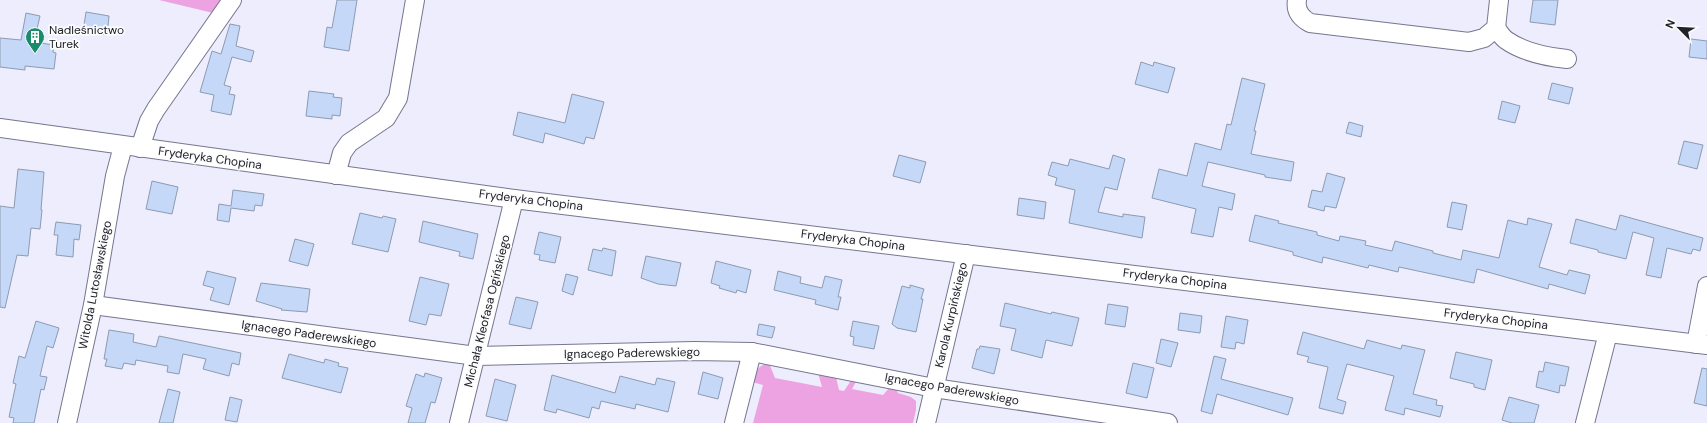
<svg xmlns="http://www.w3.org/2000/svg" width="1707" height="423" font-family="'DM Sans',sans-serif">
  <rect width="100%" height="100%" fill="#ededfe"/>
  <g fill="#eda3e2">
    <path d="M159 0H223L213 13Z"/>
    <path d="M769 363 775 378 822 387 818 373 836 377 839 390 844 391 852 379 857 380 852 389 883 395 890 387H895L898 393 911 397 916 401V410L913 423H753L763 385 752 382C755 372 758 365 769 363Z"/>
  </g>
  <g fill="#c6d8f8" stroke="#8d9bb1">
    <path d="M337 0H357L349 51 324 47 327 27 332 28Z"/>
    <path d="M1533 0H1558L1555 25 1530 22Z"/>
    <path d="M86 12 109 16 107 35 83 32Z"/>
    <path d="M26 13 40 16 34 42 54 45 53 52 56 53 54 69 25 66V70L0 67V38L21 40Z"/>
    <path d="M230 24 240 26 236 46 254 51 251 62 232 57 224 85 231 87 229 94 235 95 231 115 211 111 214 95 200 92 212 51 221 54Z"/>
    <path d="M1691 39 1707 41V59L1689 57Z"/>
    <path d="M1141 62 1153 66 1154 62 1175 68 1168 93 1135 84Z"/>
    <path d="M1242 78 1265 84 1254 131H1256L1251 154 1294 162 1291 181 1265 177V175L1208 162 1202 186 1235 194 1232 210 1219 207 1213 237 1191 233 1196 209 1152 198 1159 169 1187 176 1195 143 1221 150 1227 124 1231 125Z"/>
    <path d="M1552 83 1573 88 1569 104 1548 99Z"/>
    <path d="M309 91 334 94 333 97 342 98 340 116 332 115V119L306 116Z"/>
    <path d="M572 94 604 102 594 139 586 137 584 144 545 133 543 143 513 135 518 112 565 123Z"/>
    <path d="M1502 101 1520 106 1515 123 1498 119Z"/>
    <path d="M1349 122 1363 126 1361 137 1346 133Z"/>
    <path d="M1684 141 1703 145 1697 169 1678 164Z"/>
    <path d="M899 155 926 162 920 183 893 176Z"/>
    <path d="M1113 155 1125 159 1117 190 1105 187 1098 212 1123 217V214L1145 217 1142 238 1069 223 1075 190 1055 185 1057 178 1048 175 1052 162 1068 166 1070 159 1109 169Z"/>
    <path d="M18 169 44 172 41 210H42L40 229 31 228 28 256 17 255 5 308 0 307V206L14 208Z"/>
    <path d="M1327 173 1345 178 1336 208 1325 206 1324 211 1308 207 1312 190 1322 192Z"/>
    <path d="M152 181 178 187 172 214 146 209Z"/>
    <path d="M233 190 264 194 262 206 255 205 254 211 231 208 229 222 217 220 219 204 231 206Z"/>
    <path d="M1019 198 1046 202 1044 219 1017 215Z"/>
    <path d="M1452 202 1467 205 1462 230 1447 227Z"/>
    <path d="M360 213 382 218 383 216 396 219 388 252 352 244Z"/>
    <path d="M1255 215 1279 221 1278 223 1317 232V235L1339 241 1340 236 1366 241 1365 245 1392 251 1395 241 1433 251V253L1461 260 1463 250 1499 258 1508 220 1527 225 1528 218 1552 224 1539 267 1567 275 1569 270 1590 275 1585 294 1549 284 1548 289 1477 269 1474 283 1399 267 1398 272 1369 265 1368 268 1323 257 1322 263 1293 255V252L1249 241Z"/>
    <path d="M1620 215 1703 238 1700 251 1693 249 1691 254 1667 248 1661 278 1646 275 1654 238 1633 232 1626 259 1598 252V250L1570 243 1576 219 1616 230Z"/>
    <path d="M423 221 478 234 473 259 459 256 460 252 419 242Z"/>
    <path d="M56 222 81 225 79 240 74 239 73 257 56 255 58 235H54Z"/>
    <path d="M539 232 561 237 555 263 539 260 540 255 534 254Z"/>
    <path d="M295 239 314 244 308 266 289 261Z"/>
    <path d="M603 248 616 251 612 276 588 270 593 249 602 251Z"/>
    <path d="M646 256 681 263 676 286 658 284 641 278Z"/>
    <path d="M716 261 751 270 746 293 737 290 736 293 719 288 720 286 711 283Z"/>
    <path d="M207 271 236 278 229 305 210 300 214 288 203 285Z"/>
    <path d="M778 271 801 277 800 283 822 288 825 276 842 280 838 297H841L838 310 815 304 816 300 774 290Z"/>
    <path d="M566 274 578 277 573 295 562 291Z"/>
    <path d="M420 277 449 284 441 316 429 314 426 325 409 321Z"/>
    <path d="M261 283 310 289 307 312 281 310 282 309 256 301Z"/>
    <path d="M910 285 924 289 921 299H923L916 332 897 328 892 324 902 286 910 288Z"/>
    <path d="M516 297 538 302 531 329 509 324Z"/>
    <path d="M1005 303 1051 314 1052 312 1079 318 1072 346 1046 340 1042 358 1011 350 1016 329 1000 326Z"/>
    <path d="M1108 304 1128 307 1125 327 1105 324Z"/>
    <path d="M1180 313 1202 316 1200 333 1178 330Z"/>
    <path d="M1226 316 1248 320 1244 344 1236 342 1235 349 1221 347Z"/>
    <path d="M36 321 59 328 53 348 47 346 40 376 47 377 44 390 41 389 34 423H13L14 418 9 417 16 384 13 383 19 356 25 358Z"/>
    <path d="M853 321 879 326 874 349 853 345 854 337 850 336Z"/>
    <path d="M759 324 775 327 772 338 757 335Z"/>
    <path d="M109 330 134 334 133 342 156 347 159 336 241 353 239 365 232 363 229 376 203 369 206 359 183 354 179 374 167 372 168 366 136 360 135 365 124 363 122 369 105 366 107 359H104Z"/>
    <path d="M1303 332 1364 349 1367 340 1401 349 1402 345 1425 350 1413 394 1437 400 1436 405 1443 406 1440 417 1405 408 1404 415 1385 410 1394 376 1347 364 1337 399 1346 402 1343 414 1319 408 1328 367 1307 362 1309 357 1297 354Z"/>
    <path d="M1161 339 1178 343 1171 367 1156 363Z"/>
    <path d="M980 346 1000 349 994 374 972 368 977 349H979Z"/>
    <path d="M1456 352 1492 360 1485 390 1474 387V384L1450 378Z"/>
    <path d="M289 354 324 363 325 359 339 363 338 366 348 368 341 393 282 378Z"/>
    <path d="M1214 356 1226 359 1221 379 1293 398 1288 415 1217 394 1212 414 1201 411Z"/>
    <path d="M1545 362 1569 367 1565 386 1560 385 1559 393 1536 387 1539 371 1543 372Z"/>
    <path d="M1133 363 1154 368 1147 398 1126 393Z"/>
    <path d="M1702 368 1707 369V406L1694 403Z"/>
    <path d="M703 372 723 378 718 399 698 394Z"/>
    <path d="M425 373 442 378 435 403 431 402 425 423H408L412 408 406 406 416 374 424 377Z"/>
    <path d="M552 375 615 393 620 376 655 385 657 378 675 382 668 412 636 404 635 409 601 401 599 409 592 407 589 418 557 409 556 413 544 410Z"/>
    <path d="M495 379 516 385 507 421 486 416Z"/>
    <path d="M168 389 180 392 173 423H159Z"/>
    <path d="M230 397 242 400 237 422 225 420Z"/>
    <path d="M1509 397 1539 405 1534 423H1512L1502 420Z"/>
  </g>
  <g fill="none" stroke-linecap="round" stroke-linejoin="round">
    <defs>
      <g id="minor">
        <path d="M1297 0C1295 11 1301 18 1310 23L1469 42 1484 38 1496 28 1499 0"/>
        <path d="M1496 28C1499 32 1502 37 1506 40 1523 52 1547 57 1567 59"/>
        <path d="M0 128 514 199 1707 345"/>
        <path d="M140 148 149 121 156 109 232 0"/>
        <path d="M336 175 342 153 349 143 386 118 398 98 415 0"/>
        <path d="M93 305 476 356 694 351 752 352 934 388 1168 423"/>
        <path d="M1696 344 1707 286"/>
        <path d="M67 423 93 305 115 176 123 146"/>
        <path d="M459 423 514 199"/>
        <path d="M734 423 752 352"/>
        <path d="M926 423 966 254"/>
        <path d="M1585 423 1608 333"/>
      </g>
    </defs>
    <use href="#minor" stroke="#76768e" stroke-width="20"/>
    <use href="#minor" stroke="#fff" stroke-width="18"/>
  </g>
  <defs>
    <symbol id="building-pin" viewBox="-11 -11 22 30"><path d="M0 17L-7.5 6A9.5 9.5 0 1 1 7.5 6Z" fill="#1b8b6b" stroke="#fcfcfc"/><path d="M-4-6H4V6H1V3H-1V6H-4ZM-2.5-4.3h1.7v1.8h-1.7ZM.8-4.3h1.7v1.8H.8ZM-2.5-1h1.7V.8h-1.7ZM.8-1h1.7V.8H.8Z" fill="#fff"/></symbol>
  </defs>
  <g fill-rule="evenodd">
    <use href="#building-pin" x="24" y="26" width="22" height="30"/>
  </g>
  <g text-anchor="middle" dominant-baseline="central" stroke-width="3.5" stroke-linejoin="round" paint-order="stroke">
    <g font-size="12" fill="#21212b" stroke="#fcfcfc" text-anchor="start">
      <text x="49" y="30">Nadleśnictwo<tspan x="49" dy="14">Turek</tspan></text>
    </g>
    <g font-size="12" fill="#21212b" stroke="#fcfcfc">
      <text transform="translate(210 158) rotate(8)">Fryderyka Chopina</text>
      <text transform="translate(531 200) rotate(7)">Fryderyka Chopina</text>
      <text transform="translate(853 240) rotate(7)">Fryderyka Chopina</text>
      <text transform="translate(1175 279) rotate(7)">Fryderyka Chopina</text>
      <text transform="translate(95 285) rotate(-79)">Witolda Lutosławskiego</text>
      <text transform="translate(487 311) rotate(-76)">Michała Kleofasa Ogińskiego</text>
      <text transform="translate(951 315) rotate(-77)">Karola Kurpińskiego</text>
      <text transform="translate(1496 319) rotate(7)">Fryderyka Chopina</text>
      <text transform="translate(309 334) rotate(8)">Ignacego Paderewskiego</text>
      <text transform="translate(632 353) rotate(-1)">Ignacego Paderewskiego</text>
      <text transform="translate(952 389) rotate(10)">Ignacego Paderewskiego</text>
    </g>
  </g>
  <g transform="translate(1679 28) rotate(294)" stroke="#fcfcfc" stroke-width="3" paint-order="stroke">
  <path d="M0-3L7 15L0 10L-7 15Z" fill="#21212b"/>
  <text y="-6" font-size="11" font-weight="bold" text-anchor="middle" fill="#21212b">N</text>
  </g>
</svg>
